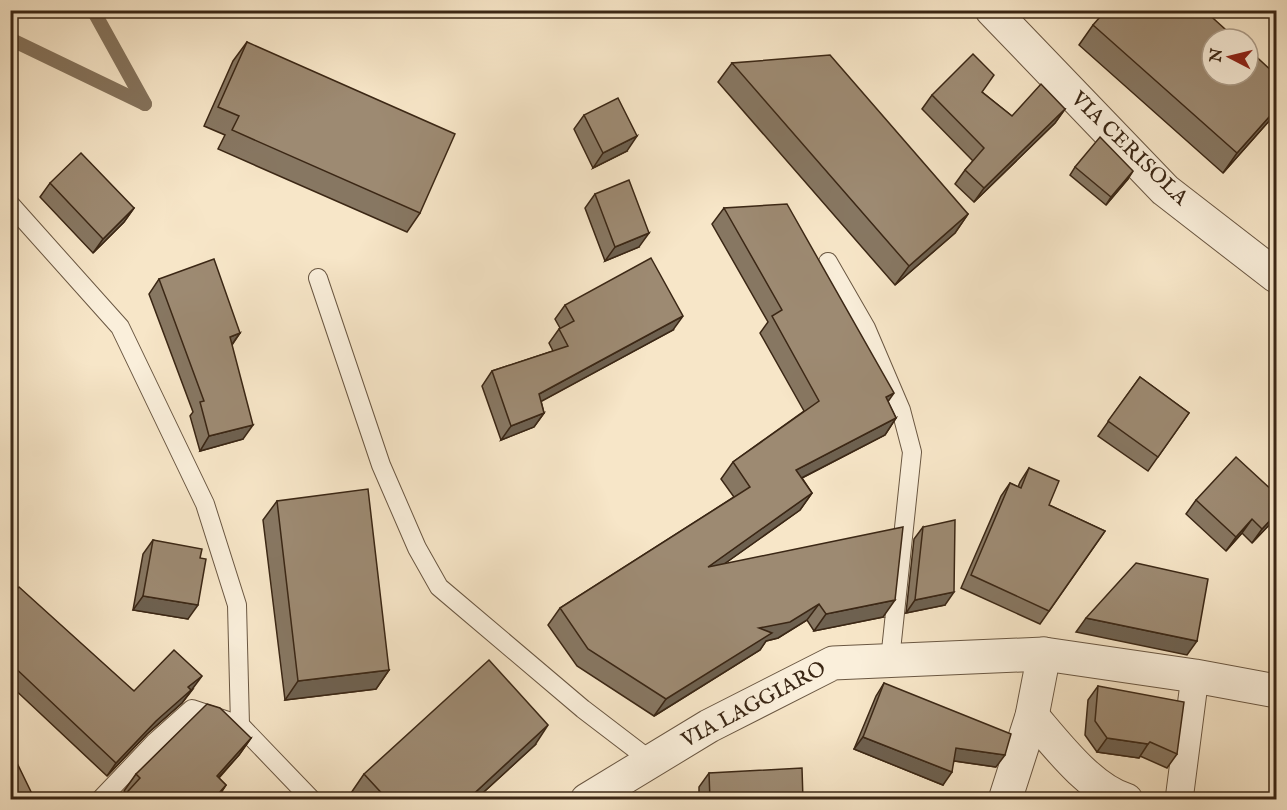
<svg xmlns="http://www.w3.org/2000/svg" width="1287" height="810" font-family="'IM FELL English',serif">
  <rect width="100%" height="100%" fill="#f7e6c8"/>
  <filter id="stains"><feTurbulence type="fractalNoise" baseFrequency=".00333" numOctaves="4"/><feColorMatrix values="0 0 0 0 .2 0 0 0 0 .09 0 0 0 0 .02 0 0 0 .5 -.17"/></filter>
  <radialGradient id="worn" r=".72"><stop offset=".6" stop-color="#630" stop-opacity="0"/><stop offset="1" stop-color="#630" stop-opacity=".3"/></radialGradient>
  <g fill="none" stroke-linecap="round" stroke-linejoin="round">
    <g stroke="#85735c" stroke-width="14">
      <path d="M93 10 145 104"/>
      <path d="M10 39 145 104"/>
    </g>
    <defs>
      <g id="service">
        <path d="M10 204 120 327 205 504 237 605 240 725"/>
        <path d="M828 262 866 328 901 410 912 452 890 660"/>
        <path d="M318 278 381 465 417 548 439 587 583 709 651 761"/>
        <path d="M100 800 155 742 192 709 240 725 312 800"/>
      </g>
      <path id="pedestrian" d="M1179 800 1195 676"/>
      <g id="minor">
        <path d="M992 10 1165 190 1276 276"/>
        <path d="M1032 716C1056 744 1090 789 1126 800"/>
        <path d="M587 800 709 726 833 663 1044 654 1195 676 1276 691"/>
        <path d="M1005 800 1032 716 1044 654"/>
      </g>
    </defs>
    <use href="#service" stroke="#6a5742" stroke-width="20"/>
    <use href="#pedestrian" stroke="#6a5742" stroke-width="29"/>
    <use href="#minor" stroke="#6a5742" stroke-width="35"/>
    <use href="#service" stroke="#faefdb" stroke-width="18"/>
    <use href="#pedestrian" stroke="#faefdb" stroke-width="27"/>
    <use href="#minor" stroke="#faefdb" stroke-width="33"/>
  </g>
  <g fill="#877762" stroke="#3b2715" stroke-width="1.5">
    <path d="M872 10H883L879 16Z"/>
    <path d="M1093 25 1276 113 1223 173 1079 45Z"/>
    <path d="M247 42 420 213 407 232 218 149 225 135 204 126 233 61Z"/>
    <path d="M732 63 968 214 955 233 895 285 718 82Z"/>
    <path d="M982 92 1012 116 1065 109 1055 123 974 202 955 184 965 170 973 161 922 109 932 95Z"/>
    <path d="M584 115 627 151 593 168 574 129Z"/>
    <path d="M1075 167 1128 179 1106 205 1070 175Z"/>
    <path d="M50 183 134 208 124 222 93 253 40 197Z"/>
    <path d="M595 194 639 247 605 261 585 208Z"/>
    <path d="M724 208 888 402 896 418 885 435 802 478 812 493 800 510 724 564 883 617 814 631 807 620 778 638 766 641 760 650 654 716 577 666 548 625 560 608 734 497 721 479 733 462 804 411 760 333 768 322 712 224Z"/>
    <path d="M159 279 240 333 232 345 243 439 200 451 190 416 193 412 149 294Z"/>
    <path d="M565 305 673 330 541 401 544 413 534 427 501 440 482 386 492 371 553 351 549 343 559 329 560 328 555 319Z"/>
    <path d="M1140 377 1189 413 1148 471 1098 436Z"/>
    <path d="M1029 468 1049 505 1105 531 1040 624 961 588 1001 496 1010 483 1018 487 1020 482Z"/>
    <path d="M1276 494V517L1252 543 1242 533 1226 551 1186 514 1196 500Z"/>
    <path d="M277 501 389 670 376 689 285 700 263 520Z"/>
    <path d="M923 527 945 605 906 613 914 539Z"/>
    <path d="M153 540 200 558 188 619 133 610 143 554Z"/>
    <path d="M10 596 134 691 193 689 182 703 147 734 107 776 10 685Z"/>
    <path d="M884 683 996 767 954 761 943 785 854 749 876 696Z"/>
    <path d="M1098 686 1177 754 1167 768 1140 756 1139 758 1097 752 1085 735 1088 700Z"/>
    <path d="M251 738 239 755 219 778 226 785 216 800H120L126 793 124 791 136 774Z"/>
    <path d="M535 745 475 800H357L351 793 364 774Z"/>
    <path d="M709 773 803 800H699V787Z"/>
  </g>
  <g fill="#6e6150" stroke="#3b2715" stroke-width="1.5">
    <path d="M1065 109 1055 123 974 202 984 188Z"/>
    <path d="M1276 109V113L1223 173 1237 153Z"/>
    <path d="M637 136 627 151 593 168 603 153Z"/>
    <path d="M1133 171 1128 179 1106 205 1111 197Z"/>
    <path d="M134 208 124 222 93 253 103 239Z"/>
    <path d="M968 214 955 233 895 285 909 266Z"/>
    <path d="M649 233 639 247 605 261 615 247Z"/>
    <path d="M683 316 673 330 529 408 539 394Z"/>
    <path d="M240 333 230 347V337Z"/>
    <path d="M894 393 882 410 886 397Z"/>
    <path d="M544 413 534 427 501 440 511 426Z"/>
    <path d="M896 418 885 435 784 487 796 470Z"/>
    <path d="M253 425 243 439 200 451 209 436Z"/>
    <path d="M812 493 800 510 696 584 708 567Z"/>
    <path d="M1276 514V518L1252 543 1262 529Z"/>
    <path d="M1252 519 1242 533 1226 551 1236 537Z"/>
    <path d="M954 592 945 605 906 613 915 600Z"/>
    <path d="M143 596 198 605 188 619 133 610Z"/>
    <path d="M895 600 883 617 814 631 826 614Z"/>
    <path d="M819 604 807 620 778 638 766 641 760 650 654 716 666 699 759 628Z"/>
    <path d="M1086 618 1197 641 1187 655 1076 632Z"/>
    <path d="M389 670 376 689 285 700 298 681Z"/>
    <path d="M202 676 182 703 147 734 107 776 116 763 188 687Z"/>
    <path d="M548 725 535 745 475 800H467Z"/>
    <path d="M863 737 952 772 943 785 854 749Z"/>
    <path d="M251 738 239 755 204 793 217 776Z"/>
    <path d="M1107 738 1148 744 1139 758 1097 752Z"/>
    <path d="M956 748 1005 755 996 767 948 760Z"/>
    <path d="M226 785 216 800H213Z"/>
  </g>
  <g fill="#9d8a72" stroke="#3b2715" stroke-width="1.5">
    <path d="M1106 10H1204L1236 39H1212V75H1248V49L1276 75V109L1237 153 1093 25Z"/>
    <path d="M247 42 455 134 420 213 232 130 239 116 218 107Z"/>
    <path d="M973 54 994 75 982 92 1012 116 1041 84 1065 109 984 188 965 170 984 148 932 95Z"/>
    <path d="M830 55 968 214 909 266 732 63Z"/>
    <path d="M618 98 637 136 603 153 584 115Z"/>
    <path d="M1100 137 1133 171 1111 197 1075 167Z"/>
    <path d="M81 153 134 208 103 239 50 183Z"/>
    <path d="M629 180 649 233 615 247 595 194Z"/>
    <path d="M787 204 894 393 886 397 896 418 796 470 812 493 708 567 903 527 895 600 826 614 819 604 790 622 759 628 772 633 666 699 588 649 560 608 750 487 733 462 819 401 772 316 782 310 724 208Z"/>
    <path d="M651 258 683 316 539 394 544 413 511 426 492 371 568 346 559 329 574 321 565 305Z"/>
    <path d="M214 259 240 333 230 337 253 425 209 436 200 402 204 401 159 279Z"/>
    <path d="M1140 377 1189 413 1158 457 1108 421Z"/>
    <path d="M1236 457 1276 494V514L1262 529 1252 519 1236 537 1196 500Z"/>
    <path d="M1029 468 1059 481 1049 505 1105 531 1049 611 971 575 1010 483 1021 488Z"/>
    <path d="M368 489 389 670 298 681 277 501Z"/>
    <path d="M955 520 954 592 915 600 923 527Z"/>
    <path d="M153 540 202 549 200 558 206 559 198 605 143 596Z"/>
    <path d="M1136 563 1208 579 1197 641 1086 618Z"/>
    <path d="M19 587 134 691 174 650 202 676 188 687 191 690 156 721 116 763 10 663V596Z"/>
    <path d="M489 660 548 725 467 800H388L364 774Z"/>
    <path d="M884 683 1011 734 1005 755 956 748 952 772 863 737Z"/>
    <path d="M1098 686 1184 702 1177 754 1150 742 1148 744 1107 738 1095 721Z"/>
    <path d="M207 704 220 708 251 738 217 776 226 785 213 800H120L140 778 136 774Z"/>
    <path d="M10 758 17 763 35 800H10Z"/>
    <path d="M802 768 803 800H710L709 773Z"/>
  </g>
  <g text-anchor="middle" dominant-baseline="central" stroke-width="5" stroke-linejoin="round" paint-order="stroke">
    <g font-size="21" fill="#3b2715" stroke="#faefdb">
      <text transform="translate(1129 149) rotate(44)">VIA CERISOLA</text>
      <text transform="translate(754 705) rotate(-28)">VIA LAGGIARO</text>
    </g>
  </g>
  <rect width="1287" height="810" fill="none" stroke="#f7e6c8" stroke-width="36"/>
  <rect x="12" y="12" width="1263" height="786" fill="none" stroke="#3b2715" stroke-width="3"/>
  <rect x="18" y="18" width="1251" height="774" fill="none" stroke="#3b2715" stroke-width="1.5"/>
  <g transform="translate(1230 57) rotate(277)"><circle r="28" fill="#faefdb" stroke="#ae9f8c" stroke-width="1.5"/>
  <path d="M0-4.5L10 22L0 15L-10 22Z" fill="#8f2418"/>
  <text y="-9" font-size="16" font-weight="bold" text-anchor="middle" fill="#3b2715">N</text>
  </g>
  <rect width="100%" height="100%" filter="url(#stains)"/>
  <rect width="100%" height="100%" fill="url(#worn)"/>
</svg>
